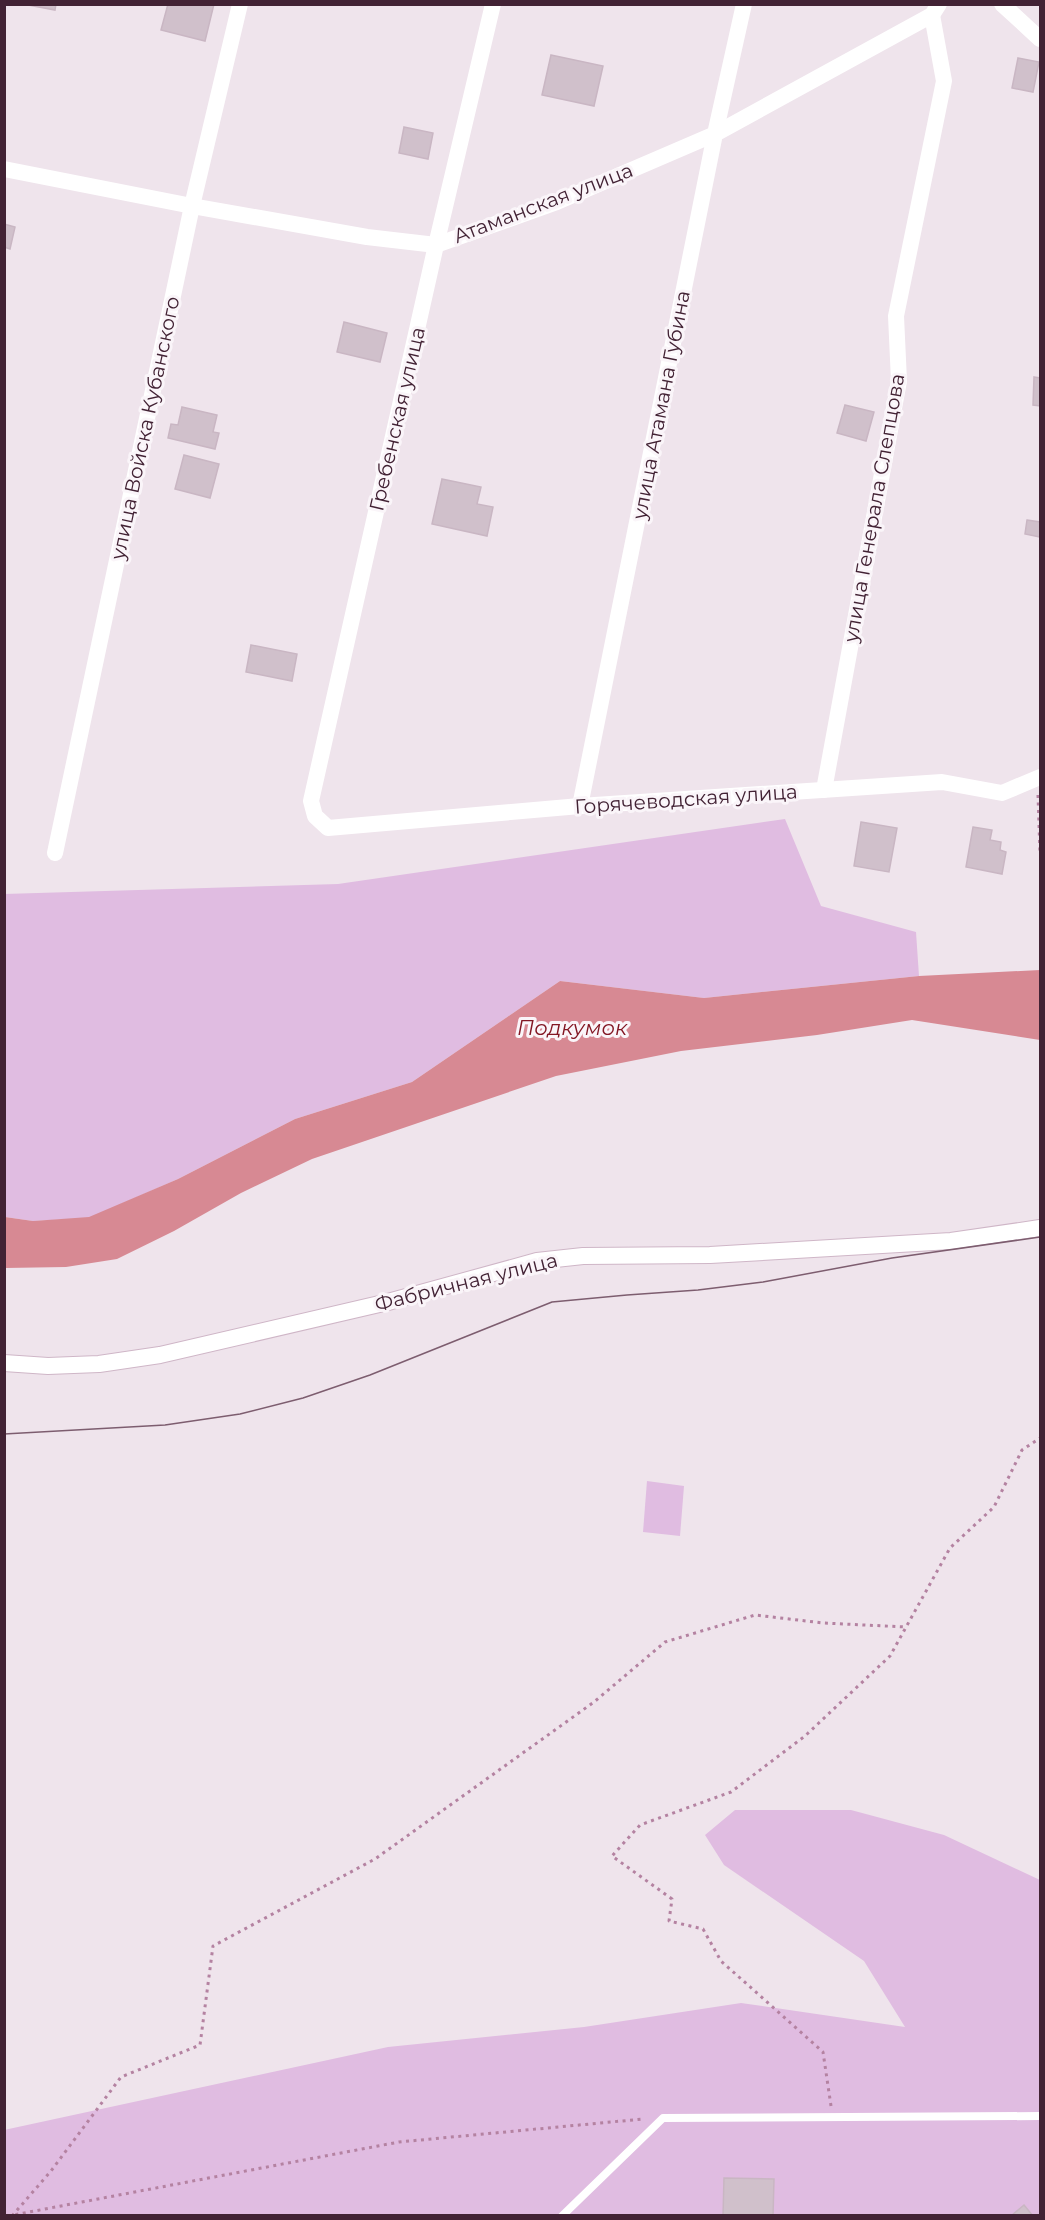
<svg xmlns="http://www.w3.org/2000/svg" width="1045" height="2220" font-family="Montserrat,sans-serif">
  <rect width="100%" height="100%" fill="#efe4ec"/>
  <g fill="#e0bce1">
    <path d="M785 819 821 906 916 932 919 976 704 998 560 981 412 1082 295 1119 178 1179 89 1218 33 1221 5 1217 4 894 338 884Z"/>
    <path d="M647 1481 684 1486 680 1536 643 1532Z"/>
    <path d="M735 1810H851L944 1835 1040 1880V2215H5L4 2130 388 2047 584 2027 741 2003 905 2027 864 1961 724 1865 705 1835Z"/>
  </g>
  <path fill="#d78993" d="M1040 970V1040L912 1020 817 1035 681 1051 556 1076 312 1159 241 1193 174 1231 117 1259 66 1267 5 1268V1217L33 1221 89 1217 178 1179 295 1119 412 1082 560 981 704 998 919 976Z"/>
  <g fill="#d0c0cb" stroke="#c9b6c3" stroke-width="1.5">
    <path d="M23 4H56L55 10Z"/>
    <path d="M168 4H214L205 41 161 30Z"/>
    <path d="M551 55 603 66 594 106 542 95Z"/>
    <path d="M1018 58 1039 62 1033 92 1012 88Z"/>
    <path d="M404 127 433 133 428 159 399 153Z"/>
    <path d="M4 224 15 227 10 249 4 247Z"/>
    <path d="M344 322 387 333 380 362 337 352Z"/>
    <path d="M1034 377 1040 378V406L1033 405Z"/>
    <path d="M845 405 874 412 866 441 837 433Z"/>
    <path d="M182 407 217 415 213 432 219 433 215 449 168 438 171 424 178 425Z"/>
    <path d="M184 455 219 464 210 498 175 489Z"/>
    <path d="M442 479 481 487 477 504 493 507 487 536 432 524Z"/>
    <path d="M1027 520 1040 522V537L1025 534Z"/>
    <path d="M251 645 297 654 292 681 246 672Z"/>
    <path d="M861 822 897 828 889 872 854 866Z"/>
    <path d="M973 827 992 830 990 840 1001 842 1000 850 1006 852 1002 874 966 867Z"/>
    <path d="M724 2178 774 2179 773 2216H723Z"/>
    <path d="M1024 2205 1033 2216H1011Z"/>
  </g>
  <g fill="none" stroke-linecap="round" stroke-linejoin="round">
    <defs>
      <path id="secondary" d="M4 1363 48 1366 99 1364 160 1355 388 1302 537 1261 583 1256 710 1255 951 1241 1040 1228"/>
    </defs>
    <use href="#secondary" stroke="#cfb6c7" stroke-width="18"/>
    <g stroke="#b482a1" stroke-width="3" stroke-dasharray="3 4.5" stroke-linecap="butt">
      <path d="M1038 795 1040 854"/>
      <path d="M831 2106 823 2052 721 1961 703 1929 669 1921 672 1899 612 1856 640 1825 731 1792 805 1736 890 1656 950 1548 994 1507 1022 1450 1040 1438"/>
      <path d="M8 2216 399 2142 643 2119"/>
      <path d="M12 2216 51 2171 121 2077 200 2045 213 1946 375 1859 594 1702 665 1642 755 1615 823 1623 906 1627"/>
    </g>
    <path stroke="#fff" stroke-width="8" d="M562 2216 663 2118 1040 2116"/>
    <g stroke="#fff" stroke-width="16">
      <path d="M493 4 436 245 311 801 315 816 328 828 580 806 942 782 1002 793 1040 777"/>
      <path d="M1002 4 1040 39"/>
      <path d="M4 169 192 206 367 237 436 245 557 202 715 134 932 15 939 4"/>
      <path d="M824 790 899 381 896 316 944 81 932 15"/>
      <path d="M580 806 715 134 744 4"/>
      <path d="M55 853 192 206 240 4"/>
    </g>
    <use href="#secondary" stroke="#fff" stroke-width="16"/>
    <path stroke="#7d5d6f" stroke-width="1.5" d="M4 1434 165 1425 240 1414 303 1398 370 1375 552 1302 627 1295 698 1290 763 1282 892 1258 1040 1237"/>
  </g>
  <g text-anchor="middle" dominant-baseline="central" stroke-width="6" stroke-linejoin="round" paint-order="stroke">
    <g font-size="20" fill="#422234" stroke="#faf5f9">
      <text transform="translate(543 203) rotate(-21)">Атаманская улица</text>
      <text transform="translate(661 405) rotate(-79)">улица Атамана Губина</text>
      <text transform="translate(397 419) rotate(-77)">Гребенская улица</text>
      <text transform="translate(145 428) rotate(-78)">улица Войска Кубанского</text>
      <text transform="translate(874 508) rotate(-80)">улица Генерала Слепцова</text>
      <text transform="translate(686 799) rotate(-4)">Горячеводская улица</text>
      <text transform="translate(466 1282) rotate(-14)">Фабричная улица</text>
    </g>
    <g font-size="21" font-style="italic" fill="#831724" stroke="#faf5f9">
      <text x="572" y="1027">Подкумок</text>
    </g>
  </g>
  <rect width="1045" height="2220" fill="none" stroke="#422234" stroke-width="12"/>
</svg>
